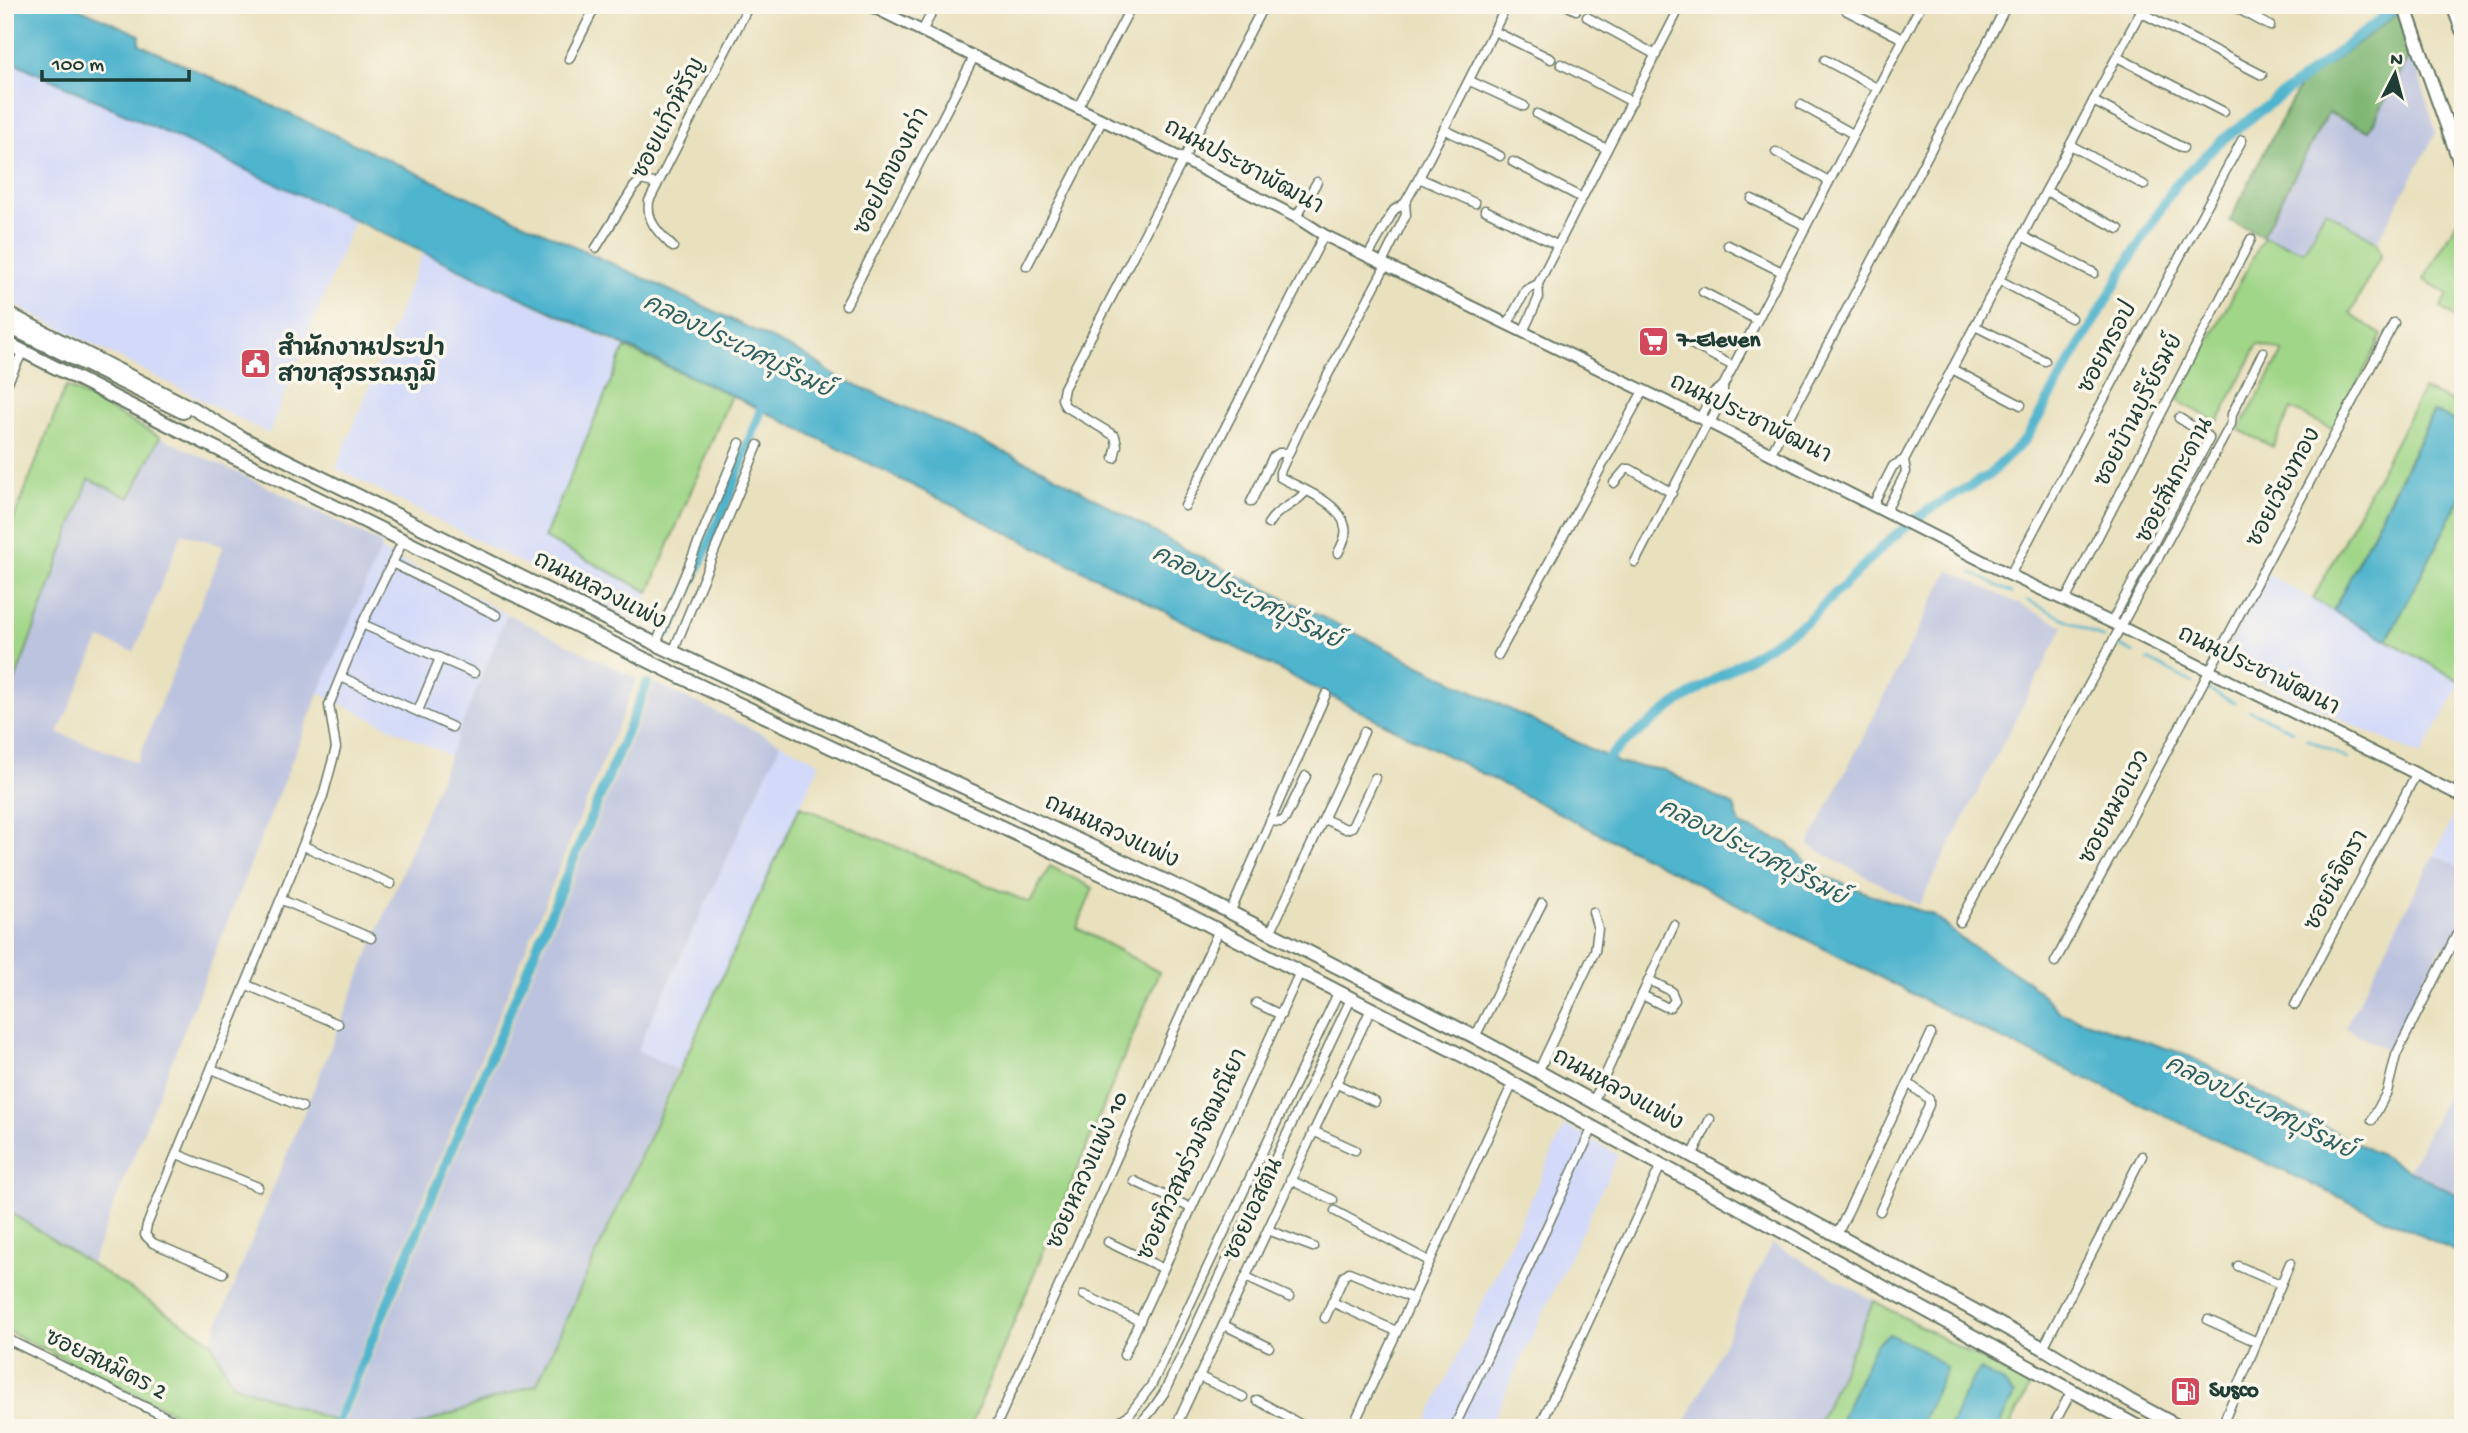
<svg xmlns="http://www.w3.org/2000/svg" width="2468" height="1433" font-family="'Gochi Hand','Playpen Sans Thai',sans-serif">
  <rect width="100%" height="100%" fill="#fbf7ec"/>
  <filter id="ink" filterUnits="userSpaceOnUse"><feTurbulence type="fractalNoise" baseFrequency=".0143" numOctaves="2"/><feDisplacementMap in="SourceGraphic" scale="14" xChannelSelector="R" yChannelSelector="G"/><feConvolveMatrix kernelMatrix="1 2 1 2 8 2 1 2 1" color-interpolation-filters="sRGB"/></filter>
  <filter id="wash" filterUnits="userSpaceOnUse"><feTurbulence type="fractalNoise" baseFrequency=".00686" numOctaves="4" result="noise"/><feDisplacementMap in="SourceGraphic" scale="28" xChannelSelector="R" yChannelSelector="G"/><feGaussianBlur stdDeviation="1.57" result="paint"/><feColorMatrix in="noise" values="0 0 0 0 0 0 0 0 0 0 0 0 0 0 0 0 0 1.4 0 .05"/><feComposite in="paint" operator="in"/></filter>
  <g filter="url(#wash)">
    <rect width="100%" height="100%" fill="#e9e0bd"/>
    <g fill="#d2d9f9">
      <path d="M5 58 354 221 269 434 5 300Z"/>
      <path d="M423 253 625 348 544 538 649 592 638 623 336 468Z"/>
      <path d="M380 550 507 614 449 756 319 693Z"/>
      <path d="M2267 574 2462 682 2421 756 2220 663Z"/>
      <path d="M781 743 820 763 678 1070 637 1051Z"/>
      <path d="M2456 812 2463 815V869L2434 855Z"/>
      <path d="M1565 1125 1618 1155 1489 1428H1424Z"/>
    </g>
    <g fill="#bcc3de" fill-rule="evenodd">
      <path d="M2412 51 2436 133 2377 242 2325 211 2304 251 2262 236 2328 113 2369 131Z"/>
      <path d="M160 437 251 479 383 544 319 693 91 1263 5 1209V708L89 479 130 498ZM182 533 224 546 137 762 58 733 100 639 134 652Z"/>
      <path d="M1949 570 2064 626 1919 905 1808 845Z"/>
      <path d="M507 614 637 679 332 1420 232 1384 211 1341Z"/>
      <path d="M655 683 781 743 637 1050 678 1070 537 1385 411 1428H360L344 1424Z"/>
      <path d="M2434 855 2463 869V938L2455 953 2442 946 2388 1050 2345 1028Z"/>
      <path d="M2463 1064V1184L2457 1195 2409 1170Z"/>
      <path d="M1772 1243 1874 1301 1816 1428H1683Z"/>
    </g>
    <g fill="#a0d687" stroke="#608a5e" stroke-width="2">
      <path d="M2325 210 2377 242 2381 255 2350 314 2382 335 2349 402 2333 429 2291 409 2273 447 2239 430 2283 352 2258 344 2218 422 2177 401 2264 237 2304 251Z"/>
      <path d="M2463 210V333L2455 328 2459 321 2441 308 2448 294 2424 280Z"/>
      <path d="M625 348 731 395 649 592 544 538Z"/>
      <path d="M66 386 160 437 130 498 89 479 5 708V541Z"/>
      <path d="M2423 390 2458 404 2463 397V424L2433 412 2333 611 2313 599Z"/>
      <path d="M2463 494V680L2462 682 2387 640Z"/>
      <path d="M800 806 1030 903 1050 866 1093 888 1077 928 1159 972 970 1428H411L537 1384Z"/>
      <path d="M5 1209 211 1341 232 1384 332 1420 328 1428H205L5 1330Z"/>
      <path d="M1874 1301 2030 1386 2009 1428H1816Z"/>
    </g>
    <path fill="#80b774" stroke="#507a54" stroke-width="2" d="M2400 12 2412 51 2369 131 2328 113 2262 236 2230 221 2267 146 2300 86Z"/>
    <g fill="#4fb4cd" stroke="#377880" stroke-width="2">
      <path d="M5 5H72L140 35 139 44 712 310 809 357 834 375 1044 470 1192 553 1619 763 1664 770 1734 806 1740 825 1787 843 1819 874 1869 894 1933 915 1964 941 2029 982 2061 1013 2187 1055 2463 1198V1255L1995 1036 1164 611 731 395 5 58Z"/>
      <path d="M2434 412 2463 424V494L2387 640 2333 611Z"/>
      <path d="M1889 1334 1921 1349 1947 1368 1919 1428H1837L1875 1345Z"/>
      <path d="M1980 1370 2003 1382 2014 1395 1998 1428H1949L1970 1383Z"/>
    </g>
    <g fill="none" stroke-linecap="round" stroke-linejoin="round">
      <g stroke="#4fb4cd" stroke-width="2.5">
        <path d="M1972 573 2012 593"/>
        <path d="M2027 600 2103 638"/>
        <path d="M2118 645 2134 653"/>
        <path d="M2148 660 2193 683"/>
        <path d="M2208 690 2235 703"/>
        <path d="M2249 710 2293 731"/>
        <path d="M2307 739 2348 759"/>
      </g>
      <g stroke="#4fb4cd" stroke-width="10">
        <path d="M669 633 725 506 765 399"/>
        <path d="M1599 767 1622 745 1674 705 1806 622 1893 537 1931 508 1988 476 2026 439 2130 259 2176 184 2222 140 2400 5"/>
        <path d="M335 1428 647 684"/>
      </g>
    </g>
  </g>
  <g filter="url(#ink)">
    <g fill="none" stroke-linecap="round" stroke-linejoin="round">
      <defs>
        <g id="minor">
          <path d="M1566 5 1576 10"/>
          <path d="M2231 5 2270 26"/>
          <path d="M1847 11 1903 39"/>
          <path d="M2140 12 2262 75"/>
          <path d="M1587 17 1656 55"/>
          <path d="M922 31 936 5"/>
          <path d="M1494 31 1551 59"/>
          <path d="M2117 57 2224 112"/>
          <path d="M569 59 596 5"/>
          <path d="M1825 60 1877 88"/>
          <path d="M1561 64 1632 102"/>
          <path d="M1470 81 1524 106"/>
          <path d="M2093 101 2183 148"/>
          <path d="M1801 105 1853 134"/>
          <path d="M1078 107 1132 5"/>
          <path d="M1537 114 1607 149"/>
          <path d="M1445 130 1500 156"/>
          <path d="M2070 145 2144 185"/>
          <path d="M1776 152 1829 181"/>
          <path d="M1513 162 1582 198"/>
          <path d="M1419 178 1475 203"/>
          <path d="M2046 191 2119 229"/>
          <path d="M1752 199 1806 226"/>
          <path d="M1485 210 1557 245"/>
          <path d="M1296 217 1317 182"/>
          <path d="M2022 236 2094 273"/>
          <path d="M1728 245 1782 272"/>
          <path d="M673 247C659 233 646 222 649 201L749 5"/>
          <path d="M596 248 634 187 641 180 657 184"/>
          <path d="M1368 256 1394 210 1405 203 1419 178 1507 5"/>
          <path d="M1382 263 1406 215 1405 203"/>
          <path d="M1027 266 1103 119"/>
          <path d="M1999 280 2071 318"/>
          <path d="M1703 292 1757 320"/>
          <path d="M846 305 974 57"/>
          <path d="M1507 325 1526 290 1538 284"/>
          <path d="M1975 326 2045 361"/>
          <path d="M1523 332 1539 297 1538 284 1681 5"/>
          <path d="M1693 345 1733 366"/>
          <path d="M1952 369 2021 405"/>
          <path d="M5 388 23 351"/>
          <path d="M1700 418 1714 392 1723 386"/>
          <path d="M1710 423 1723 397V386L1921 5"/>
          <path d="M1771 453 2007 5"/>
          <path d="M1114 458 1117 445 1115 436 1065 406 1062 399 1064 388 1264 5"/>
          <path d="M1614 483 1626 469H1630L1672 493"/>
          <path d="M1251 502 1273 457 1279 453H1289"/>
          <path d="M1873 505 1893 466 1904 460"/>
          <path d="M1185 506 1324 235"/>
          <path d="M1886 511 1906 472 1904 460 2144 5"/>
          <path d="M1268 524C1277 508 1295 506 1306 491"/>
          <path d="M1338 553C1342 545 1347 536 1345 527 1340 501 1300 489 1280 477V472L1304 420 1386 265"/>
          <path d="M1635 562 1708 422"/>
          <path d="M392 563 496 615"/>
          <path d="M2010 575 2242 140"/>
          <path d="M2065 601 2251 239"/>
          <path d="M2111 623 2209 439V437L2179 418"/>
          <path d="M362 624 474 673"/>
          <path d="M656 644 740 443"/>
          <path d="M673 652 758 445"/>
          <path d="M1498 655 1643 391"/>
          <path d="M341 677 452 727"/>
          <path d="M418 711 440 658"/>
          <path d="M1324 819 1346 829 1352 827 1375 778"/>
          <path d="M1270 821 1281 822 1285 819 1306 776"/>
          <path d="M304 846 391 884"/>
          <path d="M282 900 371 938"/>
          <path d="M1230 913 1326 694"/>
          <path d="M1960 922 2231 424 2232 414 2263 352"/>
          <path d="M1270 933 1364 732"/>
          <path d="M2055 962 2394 323"/>
          <path d="M247 985 338 1024"/>
          <path d="M1642 995 1666 1007H1670L1675 1000 1671 991 1649 980"/>
          <path d="M1256 1003 1281 1015"/>
          <path d="M2295 1005 2416 774"/>
          <path d="M1475 1037 1542 903"/>
          <path d="M212 1069 302 1107"/>
          <path d="M1538 1072 1595 951 1598 929 1593 912"/>
          <path d="M1335 1083 1375 1102"/>
          <path d="M1593 1102 1674 925"/>
          <path d="M2372 1120 2387 1092 2396 1055 2463 922"/>
          <path d="M1313 1131 1355 1150"/>
          <path d="M177 1154 258 1187"/>
          <path d="M1692 1156 1710 1119"/>
          <path d="M1290 1180 1333 1200"/>
          <path d="M1134 1181 1191 1208"/>
          <path d="M1335 1211 1429 1261"/>
          <path d="M1880 1211 1929 1105V1099L1908 1083"/>
          <path d="M1268 1230 1313 1247"/>
          <path d="M1837 1235 1931 1034"/>
          <path d="M1108 1242 1162 1268"/>
          <path d="M2238 1266 2280 1284"/>
          <path d="M223 1273 153 1243 145 1235 147 1225 323 796 336 748 329 705 362 624 403 541"/>
          <path d="M1246 1277 1289 1297"/>
          <path d="M1084 1295 1140 1321"/>
          <path d="M1332 1302 1396 1331"/>
          <path d="M1325 1318 1344 1276 1349 1272 1412 1298"/>
          <path d="M2208 1320 2257 1342"/>
          <path d="M1224 1325 1269 1347"/>
          <path d="M5 1338 188 1428"/>
          <path d="M2043 1348 2142 1156"/>
          <path d="M1124 1355 1300 972"/>
          <path d="M1200 1377 1243 1397"/>
          <path d="M1257 1400 1307 1428"/>
          <path d="M995 1428 1219 930"/>
          <path d="M1108 1428 1129 1415 1151 1386 1338 993"/>
          <path d="M1136 1428 1152 1410 1164 1393 1351 999"/>
          <path d="M1175 1428 1371 1009"/>
          <path d="M1352 1428 1513 1083"/>
          <path d="M1454 1428 1593 1127"/>
          <path d="M1539 1428 1661 1165"/>
          <path d="M2052 1428 2072 1390"/>
          <path d="M2221 1428 2290 1263"/>
        </g>
        <path id="tertiary" d="M869 5 1184 160 1296 217 1324 235 1708 422 2010 575 2119 626 2463 797"/>
        <path id="secondary" d="M2404 5 2463 171"/>
        <g id="primary">
          <path d="M5 312 194 409 244 439 658 645 1200 897 1475 1037 2043 1348 2129 1400 2181 1428"/>
          <path d="M5 325 183 412"/>
          <path d="M5 342 181 431 677 675 1191 916 1465 1057 2140 1428"/>
        </g>
        <path id="motorway" d="M2454 5 2463 30"/>
      </defs>
      <use href="#minor" stroke="#667664" stroke-width="11"/>
      <use href="#tertiary" stroke="#667664" stroke-width="14"/>
      <use href="#secondary" stroke="#667664" stroke-width="16"/>
      <use href="#primary" stroke="#667664" stroke-width="16"/>
      <use href="#motorway" stroke="#667664" stroke-width="18"/>
      <use href="#minor" stroke="#fff" stroke-width="8"/>
      <use href="#tertiary" stroke="#fff" stroke-width="10"/>
      <use href="#secondary" stroke="#fff" stroke-width="12"/>
      <use href="#primary" stroke="#fff" stroke-width="12"/>
      <use href="#motorway" stroke="#fff" stroke-width="14"/>
    </g>
  </g>
  <defs>
    <symbol id="supermarket-square" viewBox="-11 -11 22 22"><rect x="-9" y="-9" width="18" height="18" rx="4" fill="#d1495b" stroke="#fbf7ec"/><path d="M-6-5.5h2.5l.6 2H6L4.5 2H-2.5L-4.4-4H-6ZM-1.5 3.2a1.3 1.3 0 1 0 .1 0ZM3 3.2a1.3 1.3 0 1 0 .1 0Z" fill="#fff"/></symbol>
    <symbol id="civic-square" viewBox="-11 -11 22 22"><rect x="-9" y="-9" width="18" height="18" rx="4" fill="#d1495b" stroke="#fbf7ec"/><path d="M-.6-6.5H3V-4.5H.6V-3L4-1V1h2V6H-6V1h2V-1L-.6-3ZM-1.2 2.5V6h2.4V2.5Z" fill="#fff"/></symbol>
    <symbol id="fuel-square" viewBox="-11 -11 22 22"><rect x="-9" y="-9" width="18" height="18" rx="4" fill="#d1495b" stroke="#fbf7ec"/><path d="M-5.5-6h7V0h2V4h1.3V-2.5L3-4.5l.8-.8L6-3V5H2.5V1h-1V6h-7ZM-4.2-4.7v3.2H.2V-4.7Z" fill="#fff"/></symbol>
  </defs>
  <g fill-rule="evenodd">
    <use href="#supermarket-square" x="1636" y="324" width="35" height="35"/>
    <use href="#civic-square" x="238" y="346" width="35" height="35"/>
    <use href="#fuel-square" x="2168" y="1374" width="35" height="35"/>
  </g>
  <g text-anchor="middle" dominant-baseline="central" stroke-width="7" stroke-linejoin="round" paint-order="stroke">
    <g font-size="23" fill="#1f3d34" stroke="#fbf7ec">
      <text transform="translate(670 119) rotate(-63)">ซอยแก้วหิรัญ</text>
      <text transform="translate(1243 168) rotate(28)">ถนนประชาพัฒนา</text>
      <text transform="translate(893 172) rotate(-63)">ซอยโตของเก่า</text>
      <text transform="translate(2109 348) rotate(-62)">ซอยทรอป</text>
      <text transform="translate(2140 411) rotate(-63)">ซอยบ้านบุรีย์รมย์</text>
      <text transform="translate(1750 420) rotate(26)">ถนนประชาพัฒนา</text>
      <text transform="translate(2176 481) rotate(-62)">ซอยสันกะดาน</text>
      <text transform="translate(2285 488) rotate(-62)">ซอยเวียงทอง</text>
      <text transform="translate(599 592) rotate(27)">ถนนหลวงแพ่ง</text>
      <text transform="translate(2258 672) rotate(26)">ถนนประชาพัฒนา</text>
      <text transform="translate(2116 808) rotate(-62)">ซอยหมอแวว</text>
      <text transform="translate(1111 833) rotate(25)">ถนนหลวงแพ่ง</text>
      <text transform="translate(2338 881) rotate(-62)">ซอยนิจิตรา</text>
      <text transform="translate(1617 1091) rotate(29)">ถนนหลวงแพ่ง</text>
      <text transform="translate(1194 1155) rotate(-65)">ซอยทิวสนร่วมจิตมณียา</text>
      <text transform="translate(1089 1171) rotate(-66)">ซอยหลวงแพ่ง 10</text>
      <text transform="translate(1255 1210) rotate(-65)">ซอยเอสตัน</text>
      <text transform="translate(105 1366) rotate(26)">ซอยสหมิตร 2</text>
    </g>
    <g font-size="23" font-weight="bold" fill="#1f3d34" stroke="#fbf7ec" text-anchor="start">
      <text x="1677" y="341">7-Eleven</text>
      <text x="278" y="350">สำนักงานประปา<tspan x="278" dy="26">สาขาสุวรรณภูมิ</tspan></text>
      <text x="2209" y="1391">Susco</text>
    </g>
    <g font-size="24" font-style="italic" fill="#2d6162" stroke="#fbf7ec">
      <text transform="translate(737 348) rotate(26)">คลองประเวศบุรีรมย์</text>
      <text transform="translate(1246 599) rotate(26)">คลองประเวศบุรีรมย์</text>
      <text transform="translate(1752 854) rotate(27)">คลองประเวศบุรีรมย์</text>
      <text transform="translate(2259 1109) rotate(26)">คลองประเวศบุรีรมย์</text>
    </g>
  </g>
  <rect width="2468" height="1433" fill="none" stroke="#fbf7ec" stroke-width="28"/>
  <g transform="translate(2395 74) rotate(6)" stroke="#fbf7ec" stroke-width="5" paint-order="stroke">
  <path d="M0-5L12 26L0 18L-12 26Z" fill="#1f3d34"/>
  <text y="-10" font-size="19" font-weight="bold" text-anchor="middle" fill="#1f3d34">N</text>
  </g>
  <path d="M42 70v10h147v-10" fill="none" stroke="#1f3d34" stroke-width="3.5"/>
  <text x="52" y="70" font-size="21" fill="#1f3d34" stroke="#fbf7ec" stroke-width="5" paint-order="stroke">100 m</text>
</svg>
